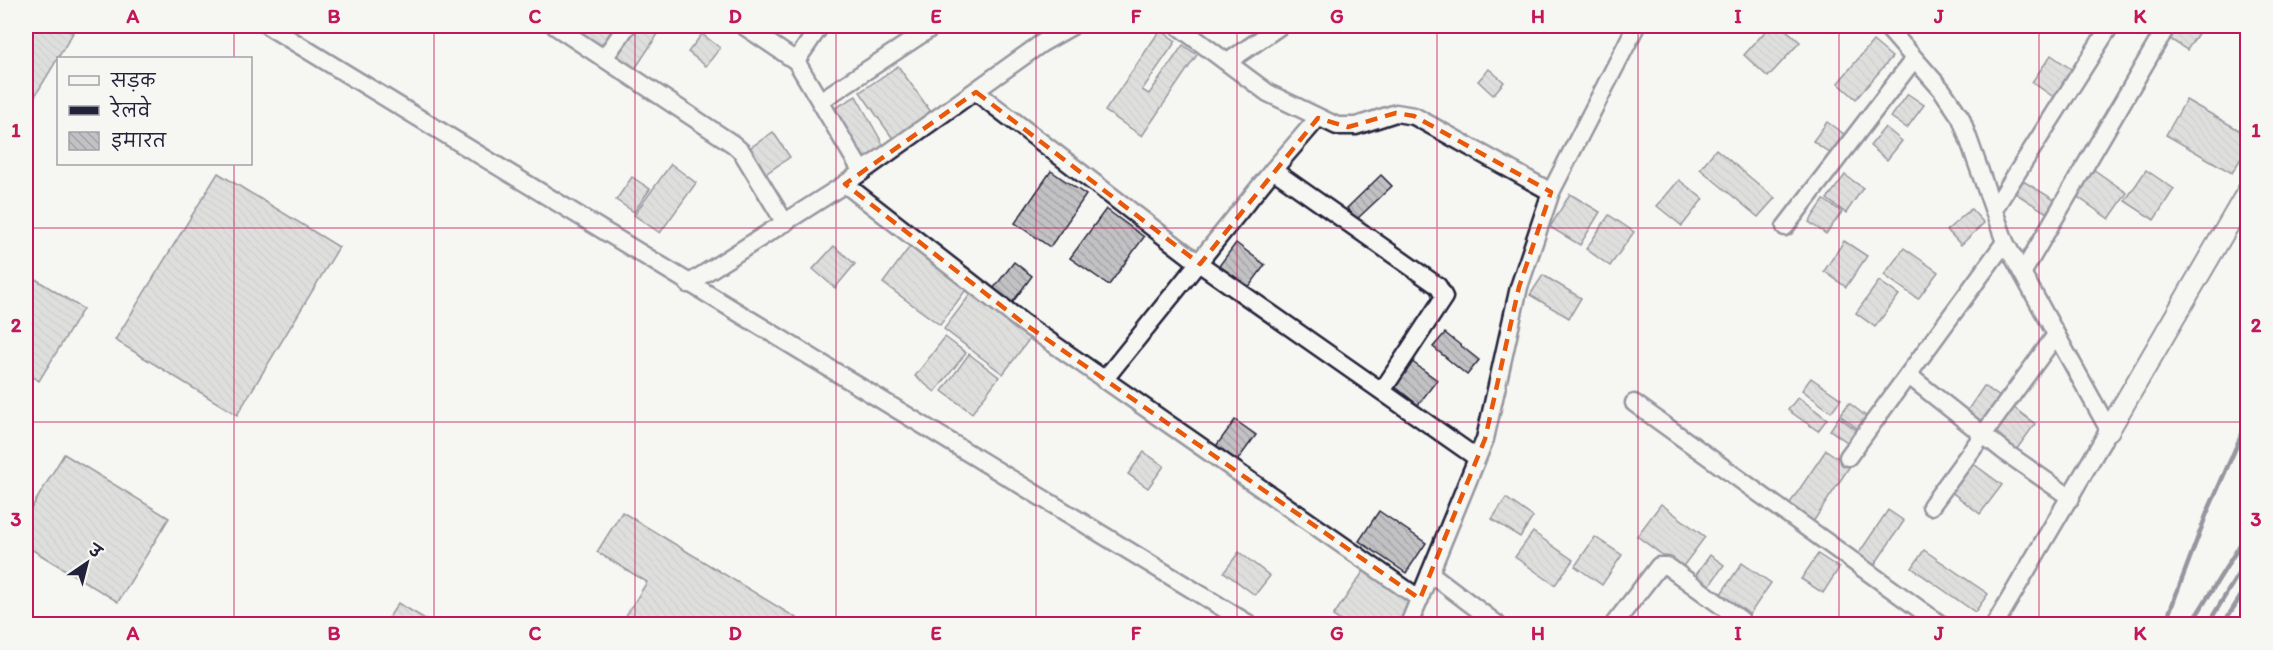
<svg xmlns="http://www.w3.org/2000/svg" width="2273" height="650" font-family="Itim,'Playpen Sans Deva',sans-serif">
  <defs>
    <pattern id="building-back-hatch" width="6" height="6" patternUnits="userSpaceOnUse" patternTransform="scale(1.5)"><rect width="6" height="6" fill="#c2c2c4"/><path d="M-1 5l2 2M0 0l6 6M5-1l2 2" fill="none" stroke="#a6a6a9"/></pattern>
  </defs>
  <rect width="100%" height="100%" fill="#f6f6f2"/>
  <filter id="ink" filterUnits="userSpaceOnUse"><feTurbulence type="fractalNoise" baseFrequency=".0167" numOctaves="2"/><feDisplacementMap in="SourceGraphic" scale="12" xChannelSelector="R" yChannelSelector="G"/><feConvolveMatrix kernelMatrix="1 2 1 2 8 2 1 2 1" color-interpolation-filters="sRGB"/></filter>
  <g filter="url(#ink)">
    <g fill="url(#building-back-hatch)" stroke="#22223b" stroke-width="1.5">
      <path d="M26 26H61L73 33 26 111Z"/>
      <path d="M582 26H619L600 52 576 35Z"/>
      <path d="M631 26H645L658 34 633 72 610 57Z"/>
      <path d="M1770 26H1782L1800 42 1768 77 1744 55Z"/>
      <path d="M2179 26H2195L2201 29 2187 50 2170 39Z"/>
      <path d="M1160 30 1176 41 1142 90 1149 94 1183 45 1197 55 1142 136 1105 111Z"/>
      <path d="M702 34 720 48 706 66 688 52Z"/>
      <path d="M1873 41 1892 57 1856 99 1838 83Z"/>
      <path d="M2051 55 2077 73 2058 100 2032 82Z"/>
      <path d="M898 66 934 116 896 143 860 92Z"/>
      <path d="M1489 69 1504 82 1493 95 1478 81Z"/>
      <path d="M1908 94 1924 105 1907 128 1891 117Z"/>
      <path d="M856 96 885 148 860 162 830 111Z"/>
      <path d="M2186 100 2248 135V147L2232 173 2166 135Z"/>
      <path d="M1827 122 1848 137 1834 156 1813 141Z"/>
      <path d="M1885 127 1902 141 1887 160 1870 146Z"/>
      <path d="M773 132 790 157 764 175 747 150Z"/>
      <path d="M1716 149 1775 198 1758 217 1700 169Z"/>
      <path d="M671 164 696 183 660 233 634 215Z"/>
      <path d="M2093 169 2127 193 2109 219 2075 195Z"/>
      <path d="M2146 170 2174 189 2154 220 2125 201Z"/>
      <path d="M1051 171 1086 195 1050 247 1015 223Z"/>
      <path d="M218 173 339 247 237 415 115 340Z"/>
      <path d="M1381 175 1392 186 1357 219 1347 208Z"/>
      <path d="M1845 175 1863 188 1846 213 1827 199Z"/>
      <path d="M632 177 650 189 634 212 616 200Z"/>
      <path d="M1679 180 1703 199 1682 226 1657 206Z"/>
      <path d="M2023 181 2058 202 2050 215 2015 193Z"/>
      <path d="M1570 194 1600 212 1580 245 1550 227Z"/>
      <path d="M1824 200 1842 212 1826 234 1809 222Z"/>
      <path d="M1106 209 1144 237 1109 285 1070 258Z"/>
      <path d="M1971 209 1984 223 1961 245 1947 230Z"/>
      <path d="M1609 215 1634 232 1610 266 1586 249Z"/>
      <path d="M1844 241 1867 256 1846 287 1824 271Z"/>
      <path d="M1236 243 1265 265 1248 288 1219 266Z"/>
      <path d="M911 245 968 287 940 325 883 283Z"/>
      <path d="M834 246 855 264 835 288 813 269Z"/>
      <path d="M1904 248 1938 272 1918 299 1884 275Z"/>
      <path d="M1014 262 1032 276 1012 303 993 289Z"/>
      <path d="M26 273 83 309 39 381 26 372Z"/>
      <path d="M1543 275 1581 298 1569 318 1530 295Z"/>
      <path d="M1879 281 1899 295 1875 327 1856 313Z"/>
      <path d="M972 292 1031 337 1003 374 944 329Z"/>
      <path d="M1445 333 1479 360 1467 375 1433 347Z"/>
      <path d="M945 337 966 353 935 392 915 376Z"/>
      <path d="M969 354 999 377 972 413 942 391Z"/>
      <path d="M1411 361 1437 380 1418 405 1393 385Z"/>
      <path d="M1811 378 1841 399 1831 412 1802 390Z"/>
      <path d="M1984 386 2000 397 1981 425 1965 414Z"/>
      <path d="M1798 397 1827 419 1818 431 1788 410Z"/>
      <path d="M1849 403 1868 418 1859 430 1840 415Z"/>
      <path d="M2013 407 2035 424 2014 453 1992 436Z"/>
      <path d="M1839 417 1859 432 1850 444 1830 430Z"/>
      <path d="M1235 420 1256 435 1237 461 1216 446Z"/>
      <path d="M1826 450 1850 466 1811 525 1786 509Z"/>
      <path d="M1144 452 1164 466 1148 488 1128 474Z"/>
      <path d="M64 454 169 518 118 602 26 546V517Z"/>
      <path d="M1971 462 2002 485 1980 514 1949 490Z"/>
      <path d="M1506 498 1533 517 1520 537 1492 519Z"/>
      <path d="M1661 504 1705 537 1681 569 1637 536Z"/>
      <path d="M1888 510 1904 521 1873 567 1857 556Z"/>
      <path d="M1379 511 1426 543 1406 573 1359 541Z"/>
      <path d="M622 512 806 624H621L647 582 597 552Z"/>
      <path d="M1533 532 1573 560 1555 585 1515 557Z"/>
      <path d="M1595 537 1622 555 1602 585 1575 566Z"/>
      <path d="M1924 550 1988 594 1975 612 1912 568Z"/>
      <path d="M1239 552 1270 576 1255 595 1224 572Z"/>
      <path d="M1818 554 1839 568 1823 593 1801 579Z"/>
      <path d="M1710 555 1724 565 1707 589 1693 579Z"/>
      <path d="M1742 563 1771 583 1747 618 1718 598Z"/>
      <path d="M1365 569 1414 603 1399 624H1345L1333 616Z"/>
      <path d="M398 603 434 624H385Z"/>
    </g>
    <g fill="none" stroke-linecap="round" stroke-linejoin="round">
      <defs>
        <g id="minor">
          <path d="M268 26 1249 624"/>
          <path d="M555 26 733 144 742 152 785 223"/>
          <path d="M744 26 796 61 862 172"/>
          <path d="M1178 26 1268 93 1337 126H1356L1396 113 1414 116 1551 192"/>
          <path d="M1886 26 1942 90 1961 118 2005 242 2109 430 1995 624"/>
          <path d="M604 58 627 26"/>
          <path d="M796 61 820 26"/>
          <path d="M1229 61 1280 26"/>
          <path d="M976 92 1200 264 1477 458"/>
          <path d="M820 101 934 26"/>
          <path d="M1273 170 1438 286 1444 297 1382 391"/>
          <path d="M845 184 1022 322 1420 599"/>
          <path d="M1994 209 2110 26"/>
          <path d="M1785 227 1914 59"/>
          <path d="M2023 272 2167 26"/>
          <path d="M688 284 845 184 1042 43 1072 26"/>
          <path d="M1908 375 2005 452 2071 498"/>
          <path d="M1104 380 1273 170 1318 118"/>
          <path d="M1634 403 1940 624"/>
          <path d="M1848 457 2005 242"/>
          <path d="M1931 506 2056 335"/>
          <path d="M1430 573 1497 624"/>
          <path d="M1409 624 1485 439 1519 287 1551 192 1636 26"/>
          <path d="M1614 624 1659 566H1667L1741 620 1742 624"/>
        </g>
        <path id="tertiary" d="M2109 430 2248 191"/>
      </defs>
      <use href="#minor" stroke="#22223b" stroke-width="21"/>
      <use href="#tertiary" stroke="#22223b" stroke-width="24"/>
      <use href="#minor" stroke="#f6f6f2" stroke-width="16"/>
      <use href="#tertiary" stroke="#f6f6f2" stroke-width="20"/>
      <g stroke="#22223b" stroke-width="4.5">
        <path d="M2165 624 2207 513 2248 420"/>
        <path d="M2191 624 2248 532"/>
        <path d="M2208 624 2248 558"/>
        <path d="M2223 624 2248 585"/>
        <path d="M2240 624 2248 612"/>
      </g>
    </g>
  </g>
  <path d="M0 0H2273V650H0ZM976 92 1200 264 1318 118 1348 127 1396 113 1414 116 1551 192 1519 287 1485 439 1420 599 1022 322 845 184Z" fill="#f6f6f2" fill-opacity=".55" fill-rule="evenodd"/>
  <path fill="none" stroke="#e8590c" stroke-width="4.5" stroke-dasharray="12 8" stroke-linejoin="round" d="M976 92 1200 264 1318 118 1348 127 1396 113 1414 116 1551 192 1519 287 1485 439 1420 599 1022 322 845 184Z"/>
  <path fill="none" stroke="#c2185b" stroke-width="1.5" stroke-opacity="0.55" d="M234 26V58M434 26V624M635 26V624M836 26V624M1036 26V624M1237 26V624M1437 26V624M1638 26V624M1839 26V624M2039 26V624M234 164V624M26 228H2248M26 422H2248"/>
  <rect width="2273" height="650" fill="none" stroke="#f6f6f2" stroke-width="66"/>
  <rect x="57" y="57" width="195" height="108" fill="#f6f6f2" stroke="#a1a1a9" stroke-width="1.5"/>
  <rect x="69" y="76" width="30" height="9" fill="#f6f6f2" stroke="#a1a1a9" stroke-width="1.5"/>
  <text x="111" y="87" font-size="18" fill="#22223b">सड़क</text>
  <rect x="69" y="106" width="30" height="9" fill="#22223b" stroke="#a1a1a9" stroke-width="1.5"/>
  <text x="111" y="117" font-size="18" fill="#22223b">रेलवे</text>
  <rect x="69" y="132" width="30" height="18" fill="url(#building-back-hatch)" stroke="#a1a1a9" stroke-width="1.5"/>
  <text x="111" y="147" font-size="18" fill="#22223b">इमारत</text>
  <g transform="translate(87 563) rotate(35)" stroke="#f6f6f2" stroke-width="4.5" paint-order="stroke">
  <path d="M0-4.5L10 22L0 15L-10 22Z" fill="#22223b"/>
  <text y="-9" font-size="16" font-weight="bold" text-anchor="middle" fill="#22223b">उ</text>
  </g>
  <rect x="33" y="33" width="2207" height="584" fill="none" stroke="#c2185b" stroke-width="2"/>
  <g font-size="20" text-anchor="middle" font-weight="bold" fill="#c2185b">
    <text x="133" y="23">A</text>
    <text x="334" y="23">B</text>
    <text x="535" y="23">C</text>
    <text x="735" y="23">D</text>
    <text x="936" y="23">E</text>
    <text x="1136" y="23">F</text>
    <text x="1337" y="23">G</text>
    <text x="1538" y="23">H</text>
    <text x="1738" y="23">I</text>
    <text x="1939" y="23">J</text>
    <text x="2140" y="23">K</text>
    <text x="16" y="137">1</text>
    <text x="2256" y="137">1</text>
    <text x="16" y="332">2</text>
    <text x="2256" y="332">2</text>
    <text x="16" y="526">3</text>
    <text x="2256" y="526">3</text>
    <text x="133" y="640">A</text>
    <text x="334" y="640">B</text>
    <text x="535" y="640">C</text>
    <text x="735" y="640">D</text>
    <text x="936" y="640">E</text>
    <text x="1136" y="640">F</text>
    <text x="1337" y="640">G</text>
    <text x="1538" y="640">H</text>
    <text x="1738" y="640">I</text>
    <text x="1939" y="640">J</text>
    <text x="2140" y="640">K</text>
  </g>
</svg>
